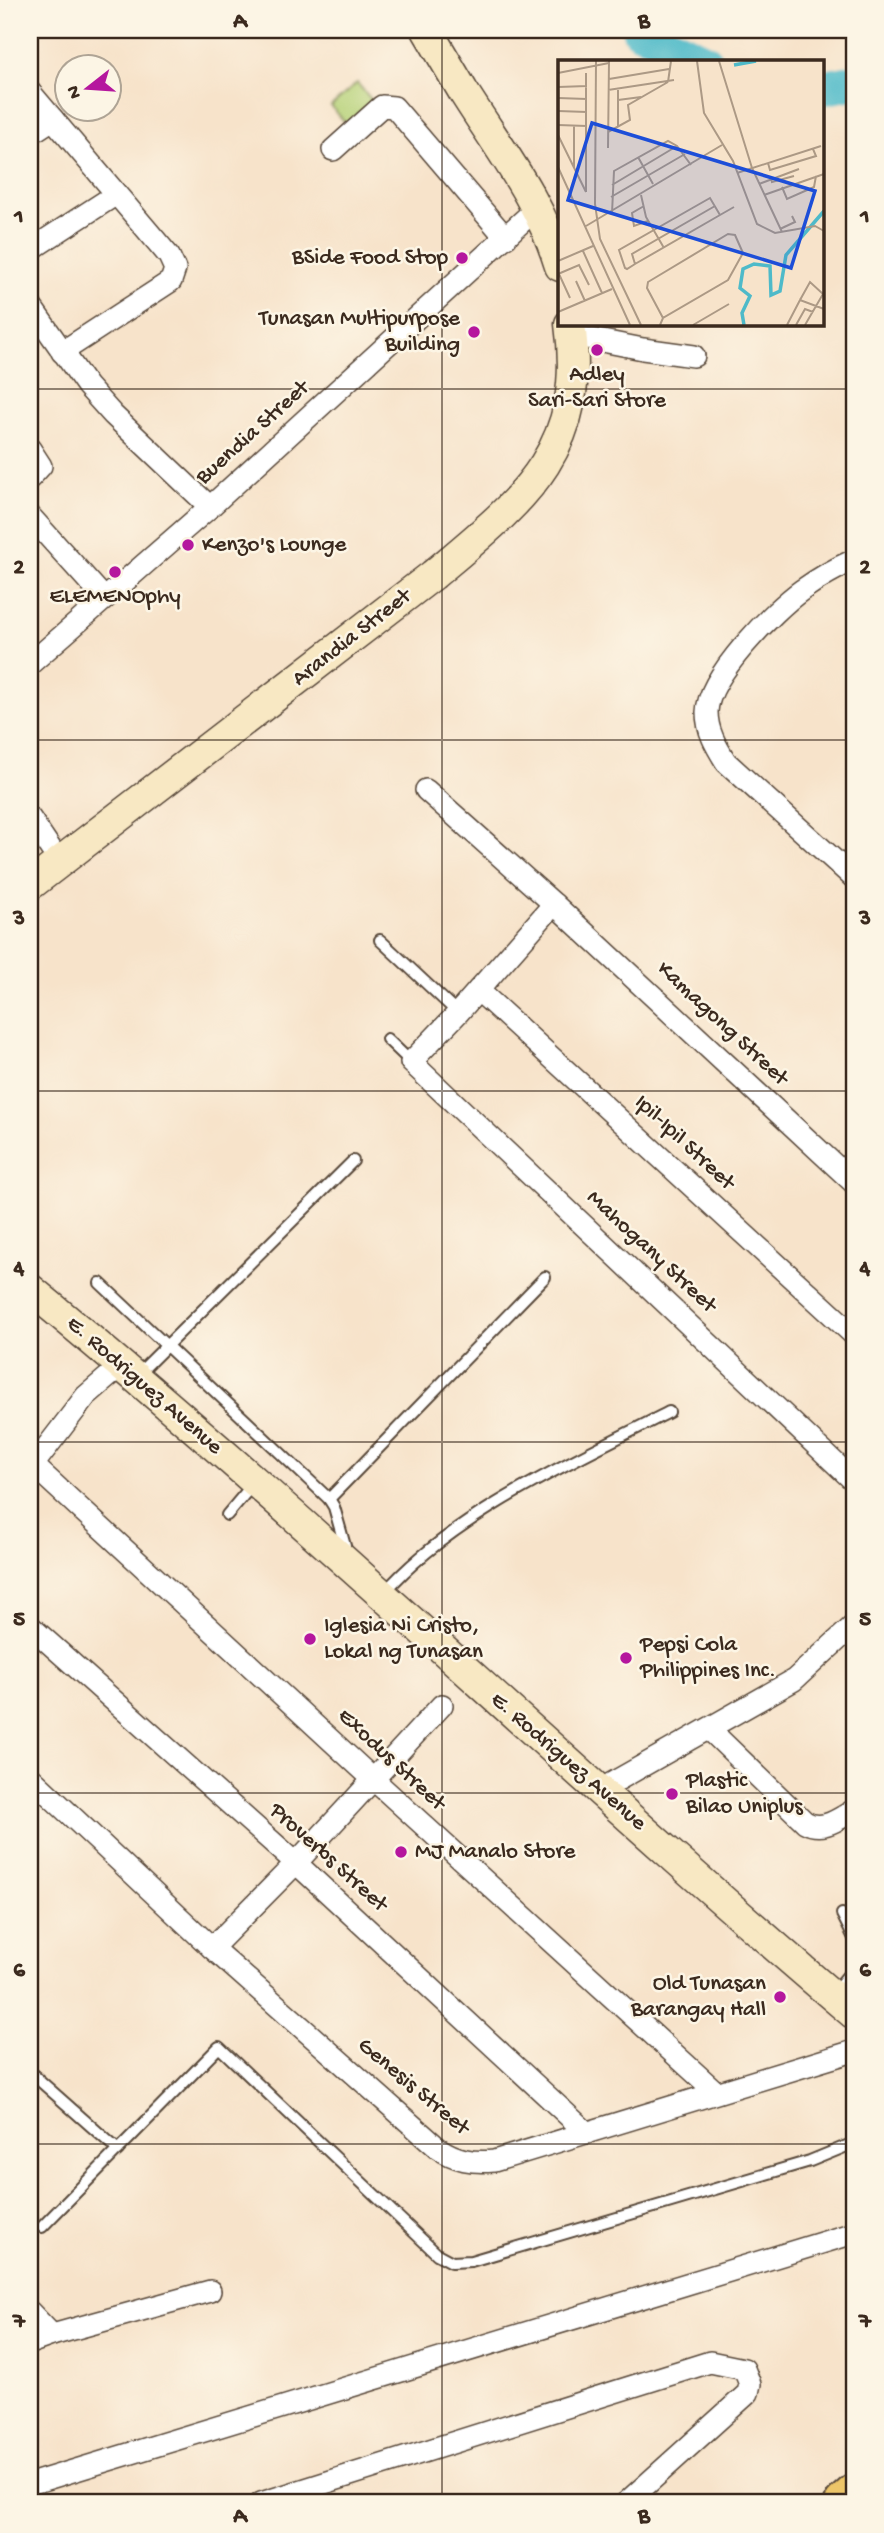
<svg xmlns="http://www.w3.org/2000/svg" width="884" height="2533" font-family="'Gochi Hand',sans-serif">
  <rect width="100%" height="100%" fill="#fcf5e5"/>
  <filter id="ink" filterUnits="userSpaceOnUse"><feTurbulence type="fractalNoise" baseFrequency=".0143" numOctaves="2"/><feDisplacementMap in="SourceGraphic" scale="14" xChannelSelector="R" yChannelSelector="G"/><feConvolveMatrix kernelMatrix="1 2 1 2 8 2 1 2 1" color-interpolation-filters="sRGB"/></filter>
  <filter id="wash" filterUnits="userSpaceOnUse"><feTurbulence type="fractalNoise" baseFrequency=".00686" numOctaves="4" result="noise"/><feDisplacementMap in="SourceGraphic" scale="28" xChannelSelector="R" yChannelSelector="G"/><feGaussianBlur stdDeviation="1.57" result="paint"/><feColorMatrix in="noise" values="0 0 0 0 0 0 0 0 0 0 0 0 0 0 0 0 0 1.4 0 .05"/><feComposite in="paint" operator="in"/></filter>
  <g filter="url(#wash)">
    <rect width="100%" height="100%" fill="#f7e3ca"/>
    <path fill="#b5d177" stroke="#787e4a" stroke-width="2" d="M357 83 376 105 350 128 331 106Z"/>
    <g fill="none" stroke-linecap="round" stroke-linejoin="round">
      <g stroke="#4ebac9" stroke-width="35">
        <path d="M639 30 706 61"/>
        <path d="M823 88 854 82"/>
      </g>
    </g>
  </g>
  <g filter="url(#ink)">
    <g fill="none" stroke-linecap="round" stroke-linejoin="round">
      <defs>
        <g id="lane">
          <path d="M380 940 458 1013"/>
          <path d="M387 1039 411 1062"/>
          <path d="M100 1283 329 1499 334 1507 347 1553"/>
          <path d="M136 1376 353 1161"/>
          <path d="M329 1499 545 1277"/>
          <path d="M227 1515 253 1484"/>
          <path d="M384 1593C453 1514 576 1460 669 1412"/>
          <path d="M842 1914 854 1938"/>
          <path d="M834 1992 854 1968"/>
          <path d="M30 2072 118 2150"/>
          <path d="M42 2227 219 2047 437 2254 452 2262 471 2261 810 2161 854 2143"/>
        </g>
        <g id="street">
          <path d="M30 92 169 256 175 269 171 281 62 352"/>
          <path d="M30 134 53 119"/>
          <path d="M333 150 382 106 394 107 506 238"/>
          <path d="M30 250 115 195"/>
          <path d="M30 305 87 386 113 415 210 507"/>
          <path d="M572 335 643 349 694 356"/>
          <path d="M30 449 41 466 30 478"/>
          <path d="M30 516 103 597"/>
          <path d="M854 560C836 568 819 578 802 590 774 610 708 676 707 712 707 731 716 746 726 762L854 878"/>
          <path d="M30 664 210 507 538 207"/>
          <path d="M426 790 554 904 854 1183"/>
          <path d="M30 818 59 861"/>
          <path d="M554 904 458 1013 411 1062 854 1481"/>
          <path d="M478 990 854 1335"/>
          <path d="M32 1464 374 1780 716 2092"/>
          <path d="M30 1469 86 1396 122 1365"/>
          <path d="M30 1626 296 1863 587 2133"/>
          <path d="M709 1729 805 1822C823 1832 838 1819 854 1810"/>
          <path d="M30 1777 212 1948 438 2148C456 2160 472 2163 494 2161L854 2051"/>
          <path d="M600 1790 794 1680 854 1625"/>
          <path d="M212 1948 296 1863 442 1705"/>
          <path d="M30 2312 52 2335"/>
          <path d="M30 2343 52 2335 210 2291"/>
          <path d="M30 2484 854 2233"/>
          <path d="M261 2503 710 2362 744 2369 750 2384 748 2393 626 2503"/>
        </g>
        <g id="secondary">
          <path d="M427 30C439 50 451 71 463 91 500 150 539 198 560 266"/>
          <path d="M30 885 433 575C521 501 588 452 570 324"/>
          <path d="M30 1289C312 1521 575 1777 854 2014"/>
        </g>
        <path id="highway" d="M844 2503 854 2494"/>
      </defs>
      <use href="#lane" stroke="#574638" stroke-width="14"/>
      <use href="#street" stroke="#574638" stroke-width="24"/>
      <use href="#secondary" stroke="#574638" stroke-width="33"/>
      <use href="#highway" stroke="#574638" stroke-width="42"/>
      <use href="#lane" stroke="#fff" stroke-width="10"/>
      <use href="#street" stroke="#fff" stroke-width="21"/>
      <use href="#secondary" stroke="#f8e8c3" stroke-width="30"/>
      <use href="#highway" stroke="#edc569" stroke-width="38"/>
    </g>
  </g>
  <path fill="none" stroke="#3b2a1e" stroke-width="2" stroke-opacity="0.55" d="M442 30V2503M30 389H854M30 740H854M30 1091H854M30 1442H854M30 1793H854M30 2144H854"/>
  <g fill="#b5179e" stroke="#fcf5e5" stroke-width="2.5">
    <circle cx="462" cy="258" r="7"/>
    <circle cx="474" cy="332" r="7"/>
    <circle cx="597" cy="350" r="7"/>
    <circle cx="188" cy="545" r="7"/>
    <circle cx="115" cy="572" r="7"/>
    <circle cx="310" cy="1639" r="7"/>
    <circle cx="626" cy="1658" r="7"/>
    <circle cx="672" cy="1794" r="7"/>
    <circle cx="401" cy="1852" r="7"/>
    <circle cx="780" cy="1997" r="7"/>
  </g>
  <g text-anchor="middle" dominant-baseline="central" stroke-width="5" stroke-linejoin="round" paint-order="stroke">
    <g font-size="23" fill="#3b2a1e" stroke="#fcf5e5" text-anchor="start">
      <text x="448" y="258" text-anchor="end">BSide Food Stop</text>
      <text x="460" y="319" text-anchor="end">Tunasan Multipurpose<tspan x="460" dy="26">Building</tspan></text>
      <text x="597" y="375" text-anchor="middle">Adley<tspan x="597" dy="26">Sari-Sari Store</tspan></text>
      <text x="202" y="545">Kenzo's Lounge</text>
      <text x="115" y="597" text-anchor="middle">ELEMENOphy</text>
      <text x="324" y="1626">Iglesia Ni Cristo,<tspan x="324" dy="26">Lokal ng Tunasan</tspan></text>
      <text x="640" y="1645">Pepsi Cola<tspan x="640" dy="26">Philippines Inc.</tspan></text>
      <text x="686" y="1781">Plastic<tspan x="686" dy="26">Bilao Uniplus</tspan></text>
      <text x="415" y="1852">MJ Manalo Store</text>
      <text x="766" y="1984" text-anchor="end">Old Tunasan<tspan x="766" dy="26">Barangay Hall</tspan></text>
    </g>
    <g font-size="23" fill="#3b2a1e" stroke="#fcf5e5">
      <text transform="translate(253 433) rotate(-42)">Buendia Street</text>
      <text transform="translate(352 638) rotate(-38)">Arandia Street</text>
      <text transform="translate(722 1024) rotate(43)">Kamagong Street</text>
      <text transform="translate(684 1143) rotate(43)">Ipil-Ipil Street</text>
      <text transform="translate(651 1252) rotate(43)">Mahogany Street</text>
      <text transform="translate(144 1386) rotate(41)">E. Rodriguez Avenue</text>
      <text transform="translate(391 1760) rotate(43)">Exodus Street</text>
      <text transform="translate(568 1762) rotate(41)">E. Rodriguez Avenue</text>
      <text transform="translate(328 1858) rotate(42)">Proverbs Street</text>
      <text transform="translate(413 2087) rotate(40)">Genesis Street</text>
    </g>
  </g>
  <g transform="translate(558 60)">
    <rect width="266" height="266" fill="#f7e3ca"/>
    <path fill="none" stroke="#4ebac9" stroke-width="3.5" d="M176 5 198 1M186 265 184 253 192 236 182 228 185 209 196 204 212 206 213 235 222 231 228 195 266 151"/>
    <path fill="none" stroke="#ac9985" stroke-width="2" d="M38 1 37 144 42 179 83 265M139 1 146 53 175 101 199 164 217 173 257 166 266 171M161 1 194 108 224 172M0 13 51 3M51 19 111 9M110 22 113 1M0 27 29 26M50 30 116 20M60 30V67M0 38 29 39M60 40 83 37M0 51 29 52M0 65 29 66M16 66V107M50 72 72 60 70 45 110 22M0 75 28 132M50 88 51 1M80 97 95 124M210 103 212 110 258 96 255 89M0 107 72 265M179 113 263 86M213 118 214 122 236 116M201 124 241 109M54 125 119 86M224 127 229 139 256 127 258 116M28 132V13M83 135 88 157 106 188M206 135 266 114M53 137 127 94M86 146 74 153 76 166 90 161M54 153 56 111 110 81 119 86 133 105M162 155 152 138 61 190 67 208 69 209 77 204 162 155 176 147M28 166 164 85M222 169 237 162 234 156M25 191 44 233M0 201 35 186M77 204 74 194 157 146M0 214 21 205 31 225M1 214 12 238M18 221 27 241M242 240 252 222 265 234 247 265M0 252 54 229M102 265 105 258 170 220 185 193 177 175 170 174 90 222 89 228 105 258M135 265 171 244M229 265 242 240 266 249M238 265 247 249 255 252"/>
    <path fill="#1d4ed8" fill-opacity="0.15" stroke="#1d4ed8" stroke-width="3.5" d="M34 63 257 131 233 208 10 140Z"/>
    <rect width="266" height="266" fill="none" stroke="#3b2a1e" stroke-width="3.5"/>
  </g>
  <rect width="884" height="2533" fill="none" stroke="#fcf5e5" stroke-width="77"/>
  <g transform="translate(88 88) rotate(253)"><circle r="33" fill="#fcf5e5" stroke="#afa495" stroke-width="2"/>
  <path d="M0-5L12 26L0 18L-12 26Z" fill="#b5179e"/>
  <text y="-10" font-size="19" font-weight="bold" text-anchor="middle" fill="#3b2a1e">N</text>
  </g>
  <rect x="38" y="38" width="808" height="2456" fill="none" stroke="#3b2a1e" stroke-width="2.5"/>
  <g font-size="23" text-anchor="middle" font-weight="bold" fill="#3b2a1e">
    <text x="240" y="27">A</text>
    <text x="644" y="27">B</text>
    <text x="19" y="222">1</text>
    <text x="865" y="222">1</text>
    <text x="19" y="573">2</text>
    <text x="865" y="573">2</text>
    <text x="19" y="924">3</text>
    <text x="865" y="924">3</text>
    <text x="19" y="1274">4</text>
    <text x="865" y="1274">4</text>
    <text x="19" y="1625">5</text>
    <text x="865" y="1625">5</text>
    <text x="19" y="1976">6</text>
    <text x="865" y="1976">6</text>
    <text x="19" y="2327">7</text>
    <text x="865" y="2327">7</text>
    <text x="240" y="2522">A</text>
    <text x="644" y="2522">B</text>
  </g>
</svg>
